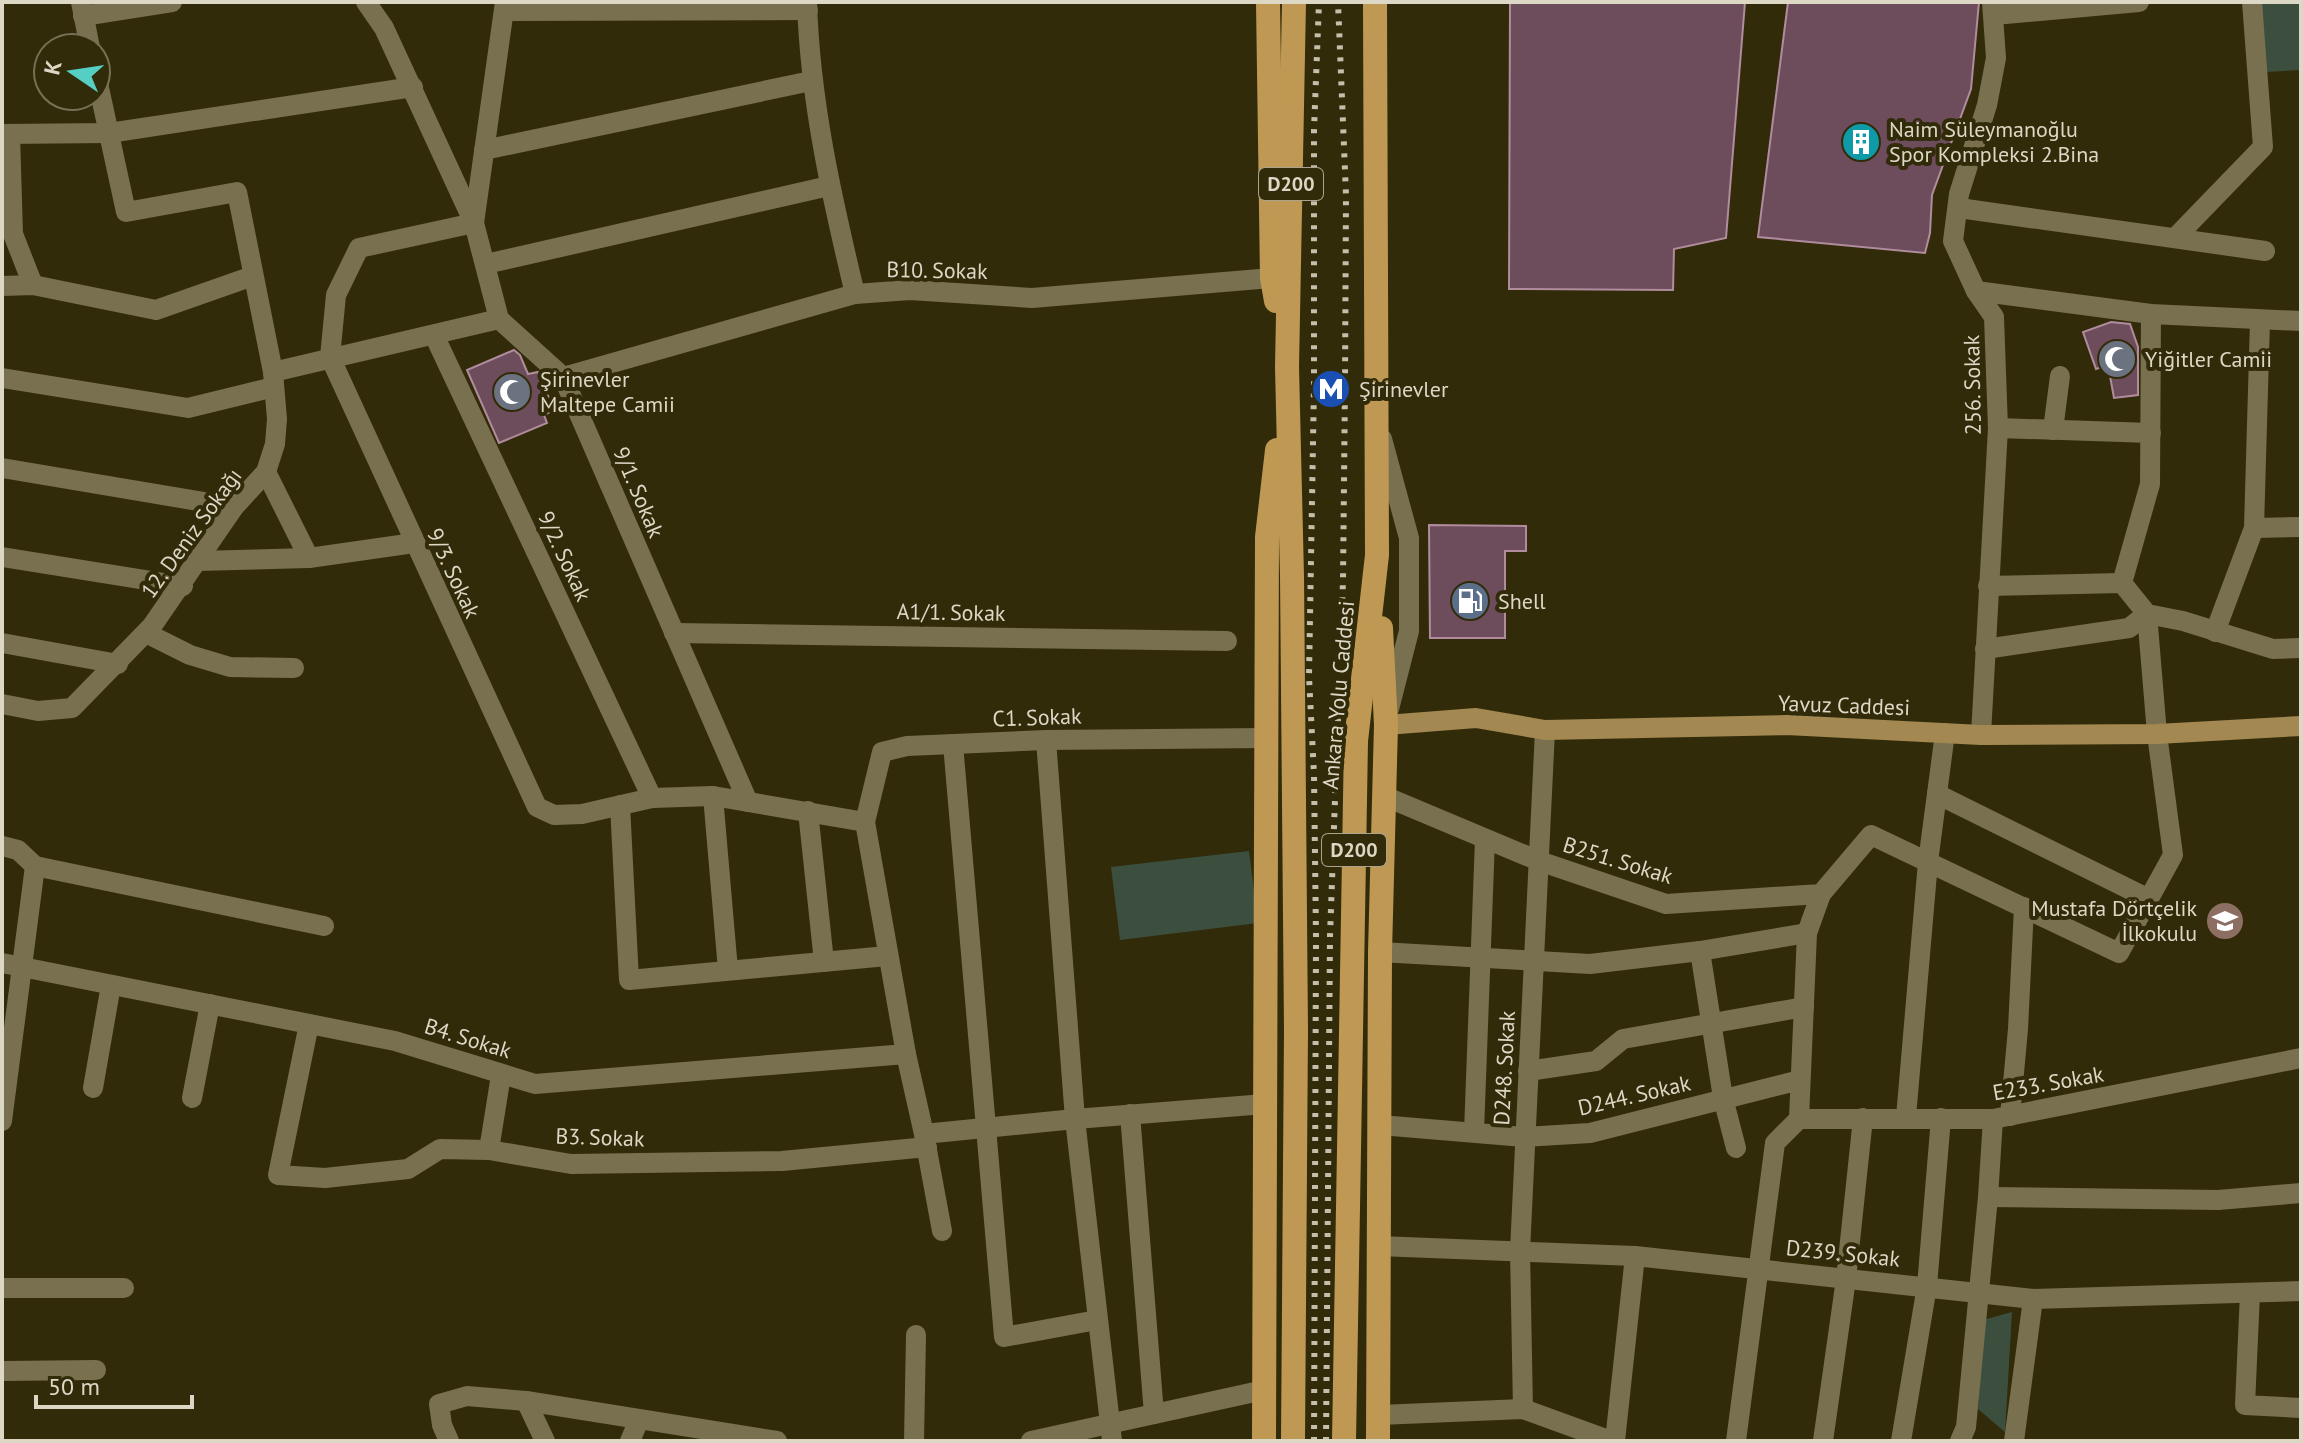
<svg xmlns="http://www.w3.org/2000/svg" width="2303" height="1443" font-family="'PT Sans',sans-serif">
  <rect width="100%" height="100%" fill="#322b0a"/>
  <g fill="#3c4f3f">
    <path d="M2260 2H2301V70L2266 72Z"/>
    <path d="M1249 851 1258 923 1120 940 1111 867Z"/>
    <path d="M2012 1312 2005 1432 1978 1409 1983 1320Z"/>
  </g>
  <g fill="#6d4d5c" stroke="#b08c9d" stroke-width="2">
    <path d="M1510 2H1745L1726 238 1674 249 1673 290 1509 289Z"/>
    <path d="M1788 2H1979L1971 89 1932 195 1930 233 1925 253 1758 237Z"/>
    <path d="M2111 322 2130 324 2138 347V395L2114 398 2108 365 2096 369 2083 332Z"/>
    <path d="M514 350 520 355 528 374 538 372 554 410 544 415 547 423 499 443 467 370Z"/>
    <path d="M1429 525 1526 526V551H1505V638H1430Z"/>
  </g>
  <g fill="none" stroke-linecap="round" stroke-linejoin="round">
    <g stroke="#78704f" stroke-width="20">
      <path d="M81 2 90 48"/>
      <path d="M366 2 384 28 474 223 499 319 563 377 748 802"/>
      <path d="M505 2 474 223 359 248 336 295 330 357 537 807 554 815 582 814 652 798 713 796 865 822"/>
      <path d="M807 2C810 102 832 198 855 294"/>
      <path d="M504 11 808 10"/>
      <path d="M1994 15 2139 2"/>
      <path d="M83 16 172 2"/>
      <path d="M2 134 109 133 413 87"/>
      <path d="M10 134 13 234 33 285"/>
      <path d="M484 150 811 81"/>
      <path d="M1959 208 2265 251"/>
      <path d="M2175 238 2263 147 2252 2"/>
      <path d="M486 264 829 186"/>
      <path d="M2 286 33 285 156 310 253 276"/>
      <path d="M1976 291 2151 314 2301 321"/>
      <path d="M434 335 652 798"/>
      <path d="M273 372 499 319"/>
      <path d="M563 377 855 294 910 290 1032 298 1272 278"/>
      <path d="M2 378 188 408 274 387"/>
      <path d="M1998 428 2151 433"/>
      <path d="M2053 430 2060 376"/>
      <path d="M1382 439 1409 538V631L1389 709"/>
      <path d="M2 468 234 507"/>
      <path d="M266 472 309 558"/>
      <path d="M2254 528 2301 527"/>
      <path d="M2 557 183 586"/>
      <path d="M197 561 309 558 414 543"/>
      <path d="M2122 583 2150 484 2151 314"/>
      <path d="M1988 586 2122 583 2147 614 2183 621 2273 649 2301 648"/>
      <path d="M2215 632 2254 528 2260 321"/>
      <path d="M146 633 190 655 230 667 294 668"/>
      <path d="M674 633 1227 641"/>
      <path d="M2 643 118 664"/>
      <path d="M1985 649 2129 628 2147 614"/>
      <path d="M2 704 38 711 72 708 152 626 234 507 266 472 275 444 277 419 273 372 237 192 126 212 96 74"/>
      <path d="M1981 735 1998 428 1994 317 1976 291 1953 241 1959 194 1987 105 1996 58 1992 2"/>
      <path d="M1046 740 1075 1119 1112 1441"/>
      <path d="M953 744 1004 1337 1097 1320"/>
      <path d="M1937 794 2149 899"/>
      <path d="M713 796 728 970"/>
      <path d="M1384 796 1539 861 1666 904 1821 894 1871 835 2119 953 2173 855 2157 734 2147 614"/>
      <path d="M620 805 629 980 887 956"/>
      <path d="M808 811 824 962"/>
      <path d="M2 846 18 850 35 866"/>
      <path d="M35 866 324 926"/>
      <path d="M1700 951 1723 1098 1736 1148"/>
      <path d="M1380 952 1590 964 1700 951 1807 933"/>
      <path d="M2 963 395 1041 535 1084 906 1054"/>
      <path d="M309 1024 278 1175 325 1178 408 1169 440 1149 489 1150 571 1164 782 1161 927 1147"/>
      <path d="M1528 1071 1596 1061 1623 1039 1804 1007"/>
      <path d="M93 1088 111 985"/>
      <path d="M192 1098 210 1004"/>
      <path d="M1130 1114 1154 1414"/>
      <path d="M2010 1116 2018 1029 2024 907"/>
      <path d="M1906 1117 1928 862 1945 733"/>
      <path d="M1799 1119H1993L2301 1058"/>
      <path d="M1799 1119 1807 933 1821 894"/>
      <path d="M2 1121 35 866"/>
      <path d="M1380 1125 1524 1137 1590 1133 1800 1080"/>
      <path d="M1474 1132 1485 839"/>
      <path d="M924 1134 1075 1119 1265 1104"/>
      <path d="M489 1150 501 1075"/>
      <path d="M1988 1197 2218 1200 2301 1193"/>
      <path d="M942 1231 924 1134 906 1054 865 822 882 752 907 746 1046 740 1266 738"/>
      <path d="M1379 1246 1635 1256 2033 1299 2301 1291"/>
      <path d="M2 1288H124"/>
      <path d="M2250 1293 2245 1405 2301 1408"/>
      <path d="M2 1371 96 1370"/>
      <path d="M526 1401 545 1441"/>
      <path d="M1523 1409 1520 1251 1545 730"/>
      <path d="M1379 1415 1523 1409 1611 1441"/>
      <path d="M449 1441 442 1425 439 1404 467 1396 526 1401 777 1441"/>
      <path d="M630 1441 639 1420"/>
      <path d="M914 1441 916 1335"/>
      <path d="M1031 1441 1264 1390"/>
      <path d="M1615 1441 1635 1256"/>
      <path d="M1736 1441 1775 1143 1799 1119"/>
      <path d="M1823 1441 1846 1279 1863 1118"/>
      <path d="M1901 1441 1927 1286 1941 1118"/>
      <path d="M1960 1441 1966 1427 1988 1197 1993 1119"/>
      <path d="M2014 1441 2033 1299"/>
    </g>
    <path stroke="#a38951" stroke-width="20" d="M1386 725 1476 718 1545 730 1787 725 1981 735 2157 734 2301 726"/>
    <g stroke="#bf9953" stroke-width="24">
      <path d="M1268 2 1272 278 1276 301"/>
      <path d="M1264 1441 1267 537 1277 450"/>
      <path d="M1293 1441 1296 1030 1292 576 1287 367 1294 2"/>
      <path d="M1344 1441 1356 741 1377 555 1375 2"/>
      <path d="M1378 1441 1380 952 1386 725 1381 628"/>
    </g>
    <g stroke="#c4bfab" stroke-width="6" stroke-dasharray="4 8" stroke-linecap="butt">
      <path d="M1314 1441 1316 937 1314 775 1309 677 1314 384V130L1319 2"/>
      <path d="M1326 1441 1330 936 1343 581 1345 383 1346 195 1338 2"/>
    </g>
  </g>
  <defs>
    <symbol id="building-disc" viewBox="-11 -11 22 22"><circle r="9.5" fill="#0f9aa8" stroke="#322b0a"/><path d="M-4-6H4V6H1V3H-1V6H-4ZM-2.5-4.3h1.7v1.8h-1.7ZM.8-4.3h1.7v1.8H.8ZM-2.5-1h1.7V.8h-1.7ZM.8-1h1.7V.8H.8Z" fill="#fff"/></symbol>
    <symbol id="mosque-disc" viewBox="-11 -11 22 22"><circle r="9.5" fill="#6b7280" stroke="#322b0a"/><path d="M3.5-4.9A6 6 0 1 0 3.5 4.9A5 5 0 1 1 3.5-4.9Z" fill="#fff"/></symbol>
    <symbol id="metro-disc" viewBox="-11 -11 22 22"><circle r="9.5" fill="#1a4fb4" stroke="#322b0a"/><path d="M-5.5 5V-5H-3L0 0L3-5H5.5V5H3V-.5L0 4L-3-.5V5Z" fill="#fff"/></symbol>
    <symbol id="fuel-disc" viewBox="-11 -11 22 22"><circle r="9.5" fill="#5c6f8a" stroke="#322b0a"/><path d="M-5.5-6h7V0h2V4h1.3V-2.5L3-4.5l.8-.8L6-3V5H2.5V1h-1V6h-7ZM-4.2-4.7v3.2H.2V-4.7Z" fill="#fff"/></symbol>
    <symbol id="school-disc" viewBox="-11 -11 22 22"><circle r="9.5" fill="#8d6e63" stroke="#322b0a"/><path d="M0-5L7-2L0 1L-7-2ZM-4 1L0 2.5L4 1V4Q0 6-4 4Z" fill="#fff"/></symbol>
  </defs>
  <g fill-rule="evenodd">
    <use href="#building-disc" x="1839" y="120" width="44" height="44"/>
    <use href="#mosque-disc" x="2095" y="337" width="44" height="44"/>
    <use href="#metro-disc" x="1309" y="367" width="44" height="44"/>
    <use href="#mosque-disc" x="490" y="370" width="44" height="44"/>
    <use href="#fuel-disc" x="1448" y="579" width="44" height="44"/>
    <use href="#school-disc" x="2203" y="899" width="44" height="44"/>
  </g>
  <g text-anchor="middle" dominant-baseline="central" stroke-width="8" stroke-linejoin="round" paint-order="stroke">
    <g fill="#322b0a" stroke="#aaa48e" stroke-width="2">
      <rect x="1259" y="168" width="64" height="32" rx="6"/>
      <rect x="1322" y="834" width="64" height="32" rx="6"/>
    </g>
    <g font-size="20" font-weight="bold" fill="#ddd8c6">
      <text x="1291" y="184">D200</text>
      <text x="1354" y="850">D200</text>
    </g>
    <g font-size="22" fill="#ddd8c6" stroke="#322b0a" text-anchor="start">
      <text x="1889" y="129">Naim Süleymanoğlu<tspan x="1889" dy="25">Spor Kompleksi 2.Bina</tspan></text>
      <text x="2145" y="359">Yiğitler Camii</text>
      <text x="540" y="379">Şirinevler<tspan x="540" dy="25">Maltepe Camii</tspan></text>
      <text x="1359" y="389">Şirinevler</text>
      <text x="1498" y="601">Shell</text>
      <text x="2197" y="908" text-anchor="end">Mustafa Dörtçelik<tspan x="2197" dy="25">İlkokulu</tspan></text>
    </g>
    <g font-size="22" fill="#ddd8c6" stroke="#322b0a">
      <text transform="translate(937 270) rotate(1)">B10. Sokak</text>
      <text transform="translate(1972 385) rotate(-91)">256. Sokak</text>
      <text transform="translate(639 492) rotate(67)">9/1. Sokak</text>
      <text transform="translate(191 533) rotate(-54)">12. Deniz Sokağı</text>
      <text transform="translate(565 556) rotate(65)">9/2. Sokak</text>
      <text transform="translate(454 573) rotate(65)">9/3. Sokak</text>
      <text transform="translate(951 612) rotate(1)">A1/1. Sokak</text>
      <text transform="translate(1338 695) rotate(-85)">Ankara Yolu Caddesi</text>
      <text transform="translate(1844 705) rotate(2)">Yavuz Caddesi</text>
      <text transform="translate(1037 717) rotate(-2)">C1. Sokak</text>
      <text transform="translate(1618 860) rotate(17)">B251. Sokak</text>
      <text transform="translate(468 1038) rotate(17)">B4. Sokak</text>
      <text transform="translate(1504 1068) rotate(-87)">D248. Sokak</text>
      <text transform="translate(2048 1083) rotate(-10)">E233. Sokak</text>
      <text transform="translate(1634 1095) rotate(-13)">D244. Sokak</text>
      <text transform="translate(600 1137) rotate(2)">B3. Sokak</text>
      <text transform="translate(1843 1253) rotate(6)">D239. Sokak</text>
    </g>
  </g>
  <rect width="2303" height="1443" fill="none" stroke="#ddd8c6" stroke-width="8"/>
  <g transform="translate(72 72) rotate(283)"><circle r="38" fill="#322b0a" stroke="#767055" stroke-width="2"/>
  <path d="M0-6L14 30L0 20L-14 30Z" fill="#55cec4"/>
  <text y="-12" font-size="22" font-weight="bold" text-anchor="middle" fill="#ddd8c6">K</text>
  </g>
  <path d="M36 1395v12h156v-12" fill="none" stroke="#ddd8c6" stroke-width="4"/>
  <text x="48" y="1395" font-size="24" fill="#ddd8c6" stroke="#322b0a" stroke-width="6" paint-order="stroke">50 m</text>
</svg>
